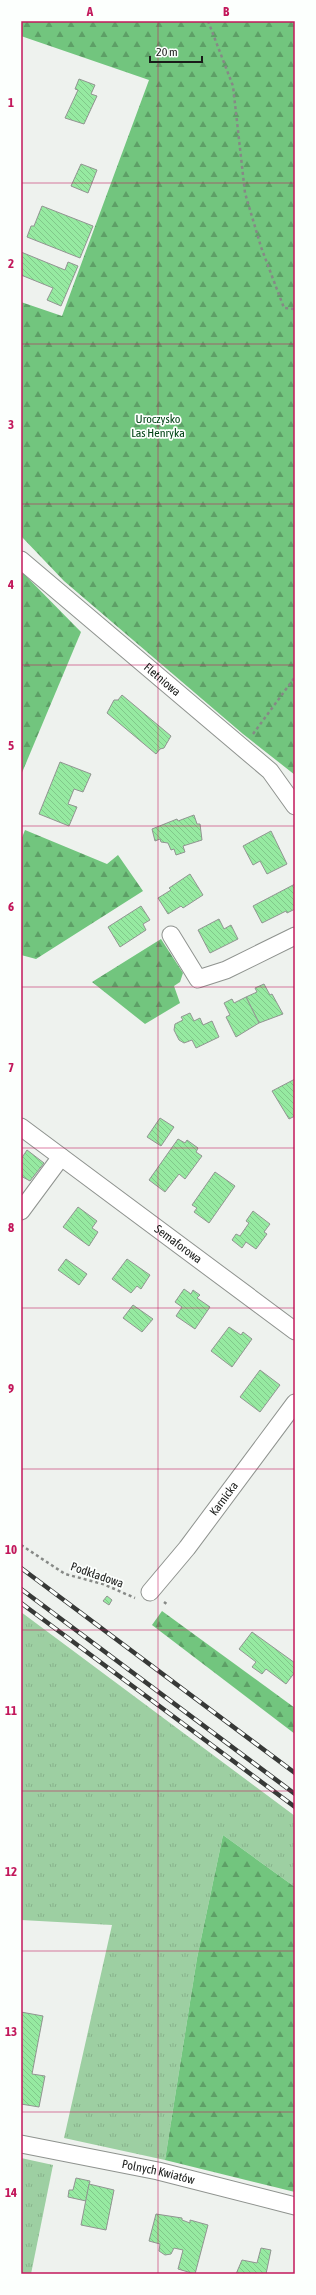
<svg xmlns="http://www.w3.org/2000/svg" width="316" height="2295" font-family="'Asap Condensed',sans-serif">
  <defs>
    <pattern id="grass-tufts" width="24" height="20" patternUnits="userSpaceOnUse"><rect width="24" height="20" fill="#9dcfa2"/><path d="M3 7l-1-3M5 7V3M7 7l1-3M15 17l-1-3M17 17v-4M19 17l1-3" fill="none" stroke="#87b18b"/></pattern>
    <pattern id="forest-firs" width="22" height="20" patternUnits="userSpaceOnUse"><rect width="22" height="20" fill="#72c57e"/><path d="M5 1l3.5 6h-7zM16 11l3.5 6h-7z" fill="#5d9f66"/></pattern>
    <pattern id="building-back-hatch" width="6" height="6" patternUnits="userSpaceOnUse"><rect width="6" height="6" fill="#96eaa1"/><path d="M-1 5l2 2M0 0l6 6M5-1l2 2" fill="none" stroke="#81c88a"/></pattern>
  </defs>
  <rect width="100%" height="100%" fill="#eef2ee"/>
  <g fill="url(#grass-tufts)">
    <path d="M21 1612 295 1816V1887L223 1835 197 1958 165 2160 64 2138 112 1925 21 1920Z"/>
    <path d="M21 2158 53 2165 31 2274H21Z"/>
  </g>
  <g fill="url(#forest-firs)">
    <path d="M21 21H295V775L243 734 64 581 21 536V302L62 316 149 80 21 36Z"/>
    <path d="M21 571 81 632 21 775Z"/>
    <path d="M25 830 107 864 118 855 143 891 36 959 21 955V840Z"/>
    <path d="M161 939 183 973 180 982 174 986 180 1003 145 1024 92 982Z"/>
    <path d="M162 1611 295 1708V1734L152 1625Z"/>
    <path d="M223 1835 295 1887V2192L165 2160 197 1958Z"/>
  </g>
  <g fill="url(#building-back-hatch)" stroke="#919591">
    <path d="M79 79 95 85 91 94 97 96 84 124 65 118 78 90 75 89Z"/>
    <path d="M81 164 97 170 88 193 71 186Z"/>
    <path d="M42 206 93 226 80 258 27 237 31 226H34Z"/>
    <path d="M21 252 65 270 68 262 78 266 61 306 47 300 53 288 21 275Z"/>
    <path d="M122 695 171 736 164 748 160 749 156 754 107 713 114 700H118Z"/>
    <path d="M60 762 91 774 83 792 74 789 68 804 77 807 69 826 39 814Z"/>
    <path d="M194 815 197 824H200L202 840 183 846 185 852 176 855 174 849 171 850 168 843 161 842 160 839 155 841 152 829 177 819 178 821Z"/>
    <path d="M271 831 287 864 267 874 260 861 253 865 243 846Z"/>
    <path d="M190 874 203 895 183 908 181 906 168 914 158 898 171 890 169 888Z"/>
    <path d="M295 884V909L287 913 286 911 262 923 253 906Z"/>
    <path d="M141 906 150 920 143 924 146 930 120 947 108 927Z"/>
    <path d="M219 919 224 929 231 925 238 939 210 953 198 930Z"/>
    <path d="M264 984 270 995 272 994 283 1014 259 1023 246 997 257 992 255 988Z"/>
    <path d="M246 997 259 1023 236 1037 226 1017 230 1015 224 1003 232 999 234 1003Z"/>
    <path d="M190 1013 194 1021 200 1018 203 1025 212 1021 219 1037 196 1048 192 1040 184 1043 179 1040 174 1030 175 1024 183 1020 181 1017Z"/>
    <path d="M295 1079V1116L289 1119 272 1091Z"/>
    <path d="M160 1118 174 1127 161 1146 147 1137Z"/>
    <path d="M178 1139 185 1143 187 1140 198 1148 196 1152 202 1156 185 1179 179 1174 165 1192 149 1180Z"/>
    <path d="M27 1150 44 1163 30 1181 21 1176V1159Z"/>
    <path d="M215 1172 235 1186 209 1223 194 1212 197 1208 192 1205Z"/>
    <path d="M78 1207 97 1221 92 1228 98 1232 89 1246 63 1227Z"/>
    <path d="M253 1211 270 1224 264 1232 267 1234 256 1249 246 1242 242 1248 232 1240 236 1234 240 1236 249 1223 246 1221Z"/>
    <path d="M66 1259 87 1274 79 1285 58 1270Z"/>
    <path d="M127 1259 150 1275 141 1289 137 1286 131 1293 112 1279Z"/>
    <path d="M184 1289 191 1294 193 1290 200 1295 197 1298 210 1307 195 1329 176 1316 182 1307 175 1302Z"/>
    <path d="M133 1305 153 1319 142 1332 123 1318Z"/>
    <path d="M229 1327 241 1335 243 1332 252 1339 232 1367 211 1351Z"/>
    <path d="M260 1370 280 1385 260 1412 240 1397Z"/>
    <path d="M107 1596 112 1600 109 1605 103 1601Z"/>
    <path d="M252 1632 295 1663V1672L286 1684 266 1669 262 1674 252 1667 256 1662 239 1649Z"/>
    <path d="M21 2012 43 2016 32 2074 45 2076 39 2107 21 2104Z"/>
    <path d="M76 2178 90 2181 86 2201 68 2197 69 2190H73Z"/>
    <path d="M89 2184 114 2190 106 2230 81 2225Z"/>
    <path d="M156 2214 182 2218V2220L190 2223V2220L208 2225 195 2274 178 2269 183 2250 174 2248 171 2254 165 2255 159 2251 160 2244 149 2241Z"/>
    <path d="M261 2248 271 2250 266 2274H236L242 2260 257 2263Z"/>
  </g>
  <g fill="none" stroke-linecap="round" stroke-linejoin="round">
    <defs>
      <g id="minor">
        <path id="s1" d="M21 560 270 771 295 806"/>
        <path d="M171 935 198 979 226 970 295 936"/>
        <path id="s2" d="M21 1127 295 1331"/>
        <path d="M21 1211 61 1157"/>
        <path id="s3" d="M150 1592 187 1548 295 1403"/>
        <path id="s4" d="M21 2144 158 2171 295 2206"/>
      </g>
    </defs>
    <use href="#minor" stroke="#8f938f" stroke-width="19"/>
    <g stroke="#868986" stroke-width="2.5" stroke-dasharray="3 3" stroke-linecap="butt">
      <path d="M208 21 233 86 245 193 261 247 284 308 295 309"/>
      <path d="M253 734 295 677"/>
      <path d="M21 1545 65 1574 103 1584 135 1598"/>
      <path d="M164 1602 168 1605"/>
    </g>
    <use href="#minor" stroke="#fff" stroke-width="17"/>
    <defs>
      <g id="rail">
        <path d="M21 1568 295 1773"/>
        <path d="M21 1589 295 1794"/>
        <path d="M21 1603 295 1807"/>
      </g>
    </defs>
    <use href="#rail" stroke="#373937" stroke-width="4.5"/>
    <use href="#rail" stroke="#fcfffd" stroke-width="3" stroke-dasharray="9" stroke-linecap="butt"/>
  </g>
  <path fill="none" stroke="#c2185b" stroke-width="1" stroke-opacity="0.55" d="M158 21V2274M21 183H295M21 344H295M21 504H295M21 665H295M21 826H295M21 987H295M21 1148H295M21 1308H295M21 1469H295M21 1630H295M21 1791H295M21 1951H295M21 2112H295"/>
  <g text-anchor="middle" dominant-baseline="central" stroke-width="3.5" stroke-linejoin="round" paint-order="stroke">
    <g font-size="12" fill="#024315" stroke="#fcfffd">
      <text x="158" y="419">Uroczysko<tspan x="158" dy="14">Las Henryka</tspan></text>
    </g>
    <g font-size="12" fill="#191b19" stroke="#fcfffd">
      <text stroke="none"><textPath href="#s1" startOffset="185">Fletniowa</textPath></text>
      <text stroke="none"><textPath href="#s2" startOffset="196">Semaforowa</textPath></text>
      <text stroke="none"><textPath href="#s3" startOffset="119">Karnicka</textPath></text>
      <text transform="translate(97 1575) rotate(19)">Podkładowa</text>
      <text stroke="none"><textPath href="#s4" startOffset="140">Polnych Kwiatów</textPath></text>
    </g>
  </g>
  <rect width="316" height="2295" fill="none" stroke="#fcfffd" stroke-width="44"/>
  <path d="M150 56v6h52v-6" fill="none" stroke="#191b19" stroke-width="2"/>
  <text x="156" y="56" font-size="12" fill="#191b19" stroke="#fcfffd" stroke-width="3" paint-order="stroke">20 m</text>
  <rect x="22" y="22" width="272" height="2251" fill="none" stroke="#c2185b" stroke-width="1.5"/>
  <g font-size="13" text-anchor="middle" font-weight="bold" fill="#c2185b">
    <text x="90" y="16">A</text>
    <text x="226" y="16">B</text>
    <text x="11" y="107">1</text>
    <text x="11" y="268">2</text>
    <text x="11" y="429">3</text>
    <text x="11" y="589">4</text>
    <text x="11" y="750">5</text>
    <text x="11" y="911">6</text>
    <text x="11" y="1072">7</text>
    <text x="11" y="1232">8</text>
    <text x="11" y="1393">9</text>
    <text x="11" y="1554">10</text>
    <text x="11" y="1715">11</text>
    <text x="11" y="1876">12</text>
    <text x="11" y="2036">13</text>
    <text x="11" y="2197">14</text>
  </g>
</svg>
